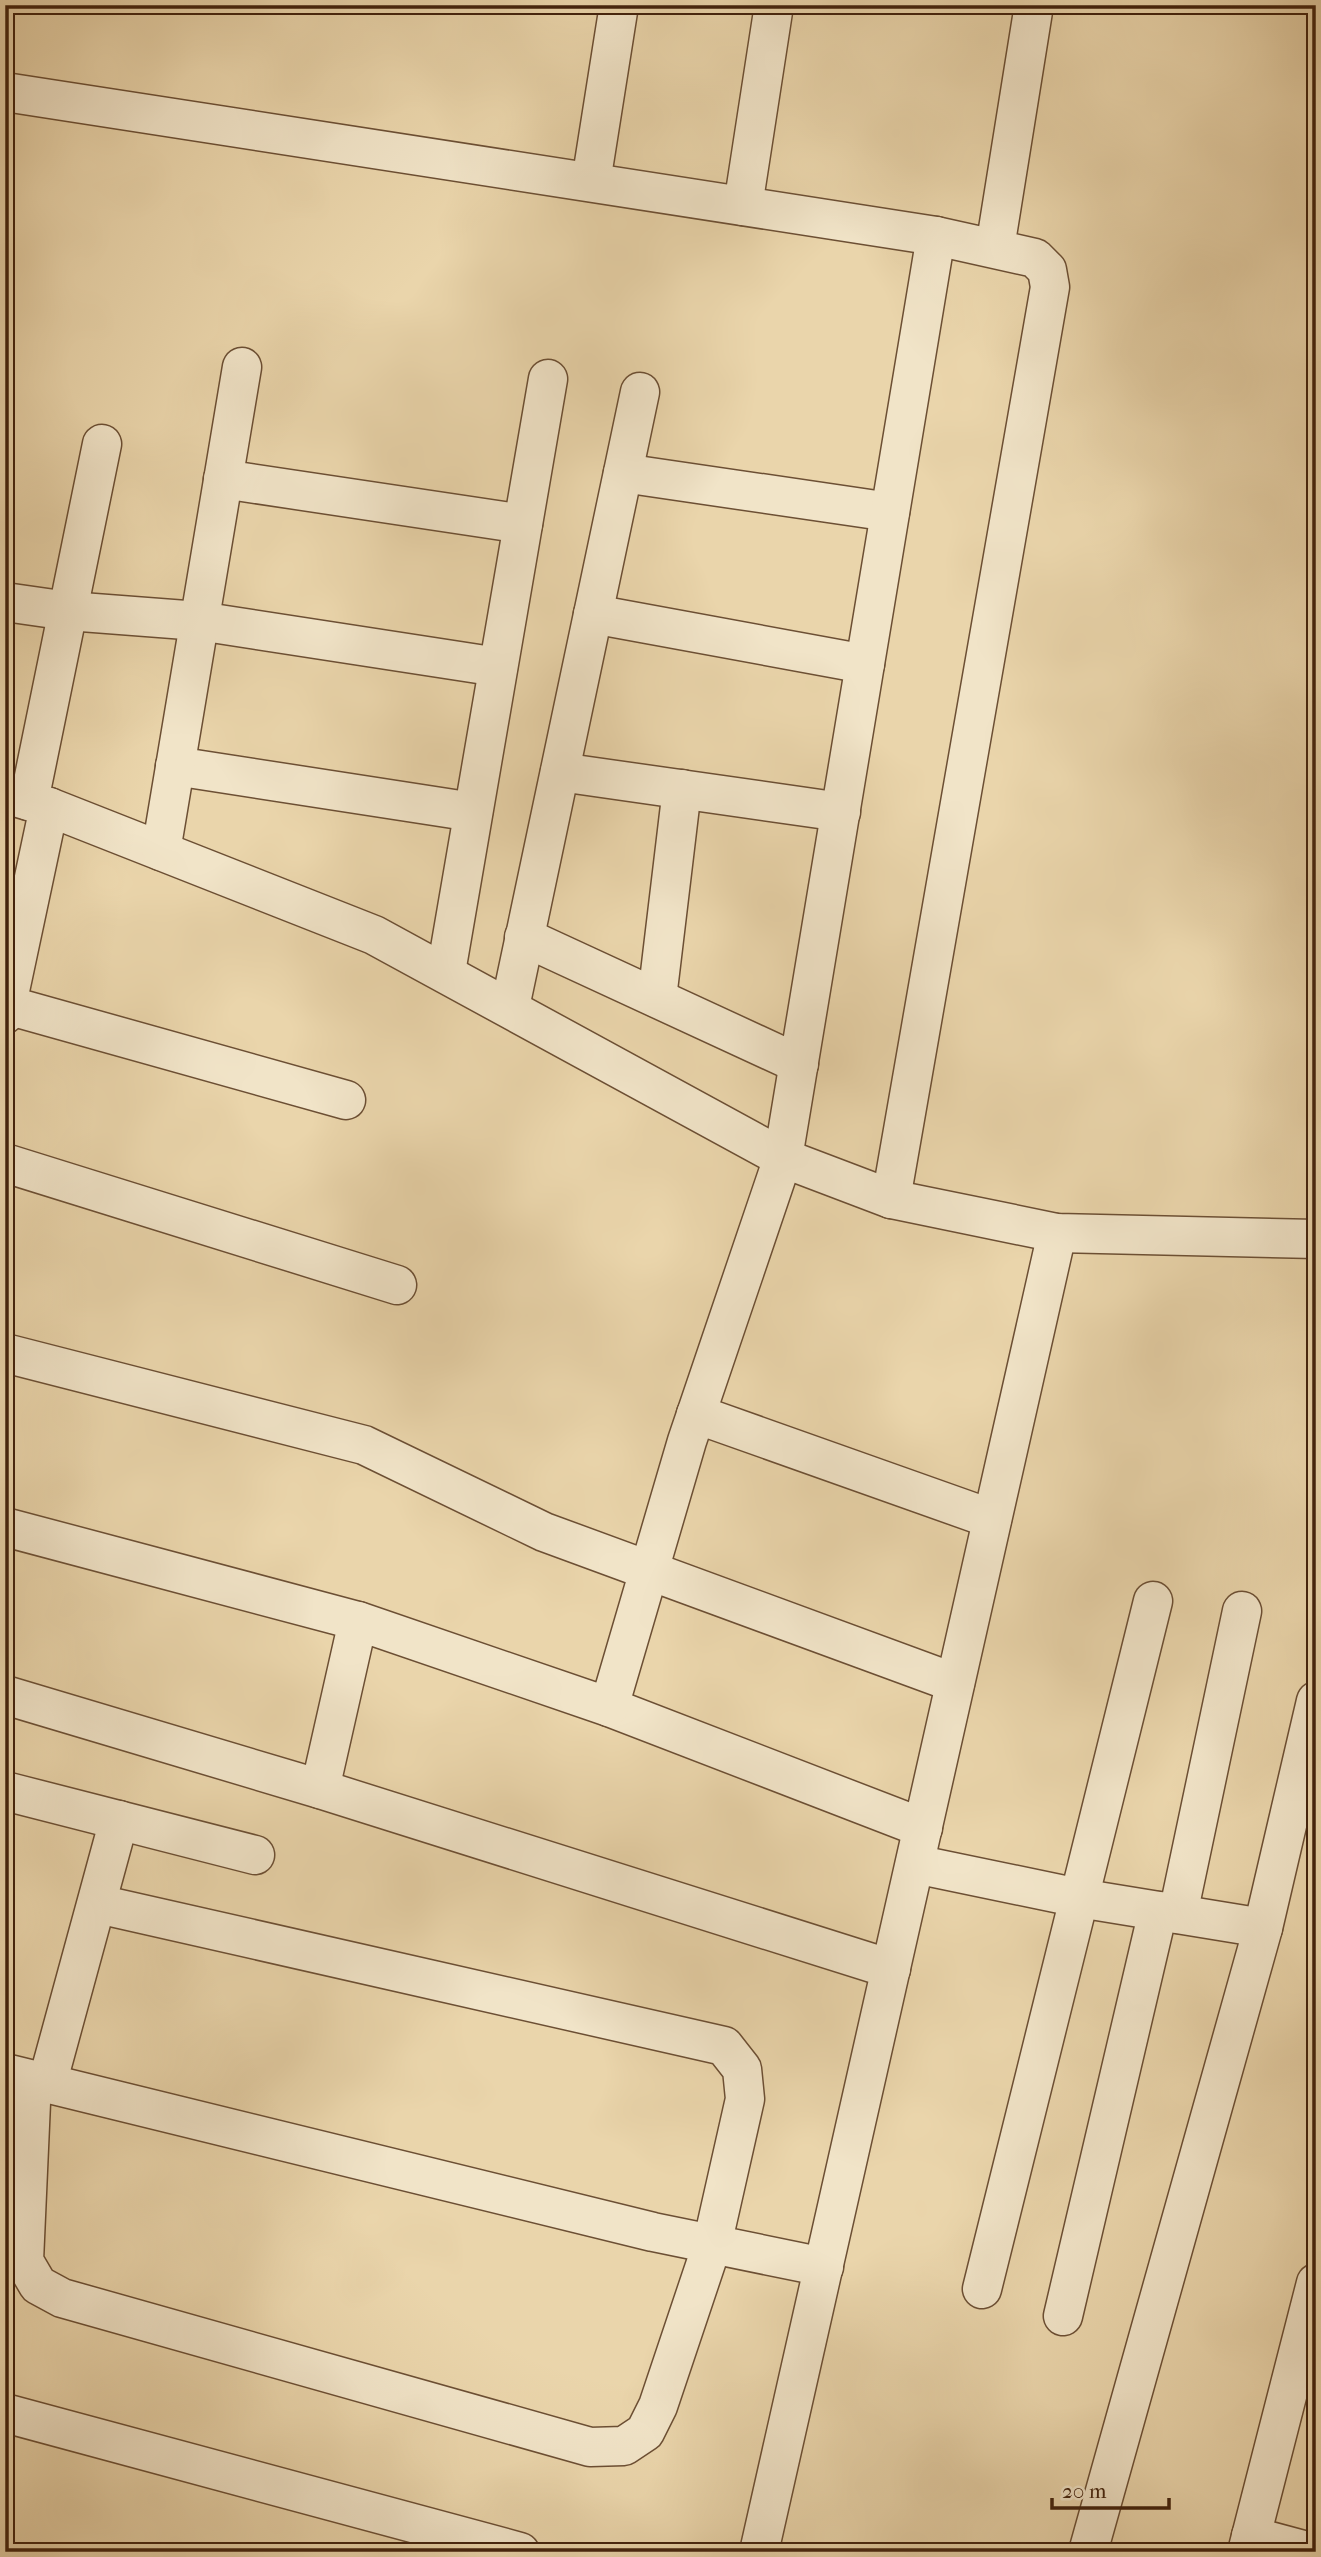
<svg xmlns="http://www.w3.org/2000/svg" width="1321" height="2557" font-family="'IM FELL French Canon',serif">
  <rect width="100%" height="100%" fill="#ead5ab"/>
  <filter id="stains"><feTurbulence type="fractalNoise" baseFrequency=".00286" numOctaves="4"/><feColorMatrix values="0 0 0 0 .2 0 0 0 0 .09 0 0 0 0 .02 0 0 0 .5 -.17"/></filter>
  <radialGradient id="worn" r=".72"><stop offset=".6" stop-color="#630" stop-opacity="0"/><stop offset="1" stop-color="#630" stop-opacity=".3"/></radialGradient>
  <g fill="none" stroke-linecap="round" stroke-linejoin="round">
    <defs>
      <g id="minor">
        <path d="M5 92 936 236 1035 258 1047 270 1050 287 891 1199"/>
        <path d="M591 182 619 5"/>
        <path d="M743 206 774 5"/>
        <path d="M995 248 1034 5"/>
        <path d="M623 473 890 512"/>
        <path d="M223 479 523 524"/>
        <path d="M5 602 68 611 199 621 498 667"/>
        <path d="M593 614 865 664"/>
        <path d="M175 766 473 812"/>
        <path d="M560 772 841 812"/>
        <path d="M5 794 49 807 374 935 783 1158 891 1199 1057 1233 1316 1239"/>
        <path d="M29 801 102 444"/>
        <path d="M161 851 242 367"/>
        <path d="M524 937 799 1064"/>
        <path d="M446 972 548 379"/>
        <path d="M657 998 682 789"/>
        <path d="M7 1005 346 1100"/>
        <path d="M510 1007 640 392"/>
        <path d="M5 1014 49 807"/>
        <path d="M5 1163 397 1285"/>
        <path d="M5 1353 364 1445 544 1532 955 1683"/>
        <path d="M696 1414 992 1519"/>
        <path d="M5 1527 358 1621"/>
        <path d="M5 1695 320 1789 891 1969"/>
        <path d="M609 1707 923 1828"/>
        <path d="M320 1789 358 1621 609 1707 687 1441 783 1158 936 236"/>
        <path d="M5 1791 255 1855"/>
        <path d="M915 1864 1079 1898 1263 1928"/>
        <path d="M1178 1914 1242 1611"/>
        <path d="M5 2073 653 2232 824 2267"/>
        <path d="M32 2080 24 2261 38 2285 62 2298 590 2447 624 2446 645 2432 658 2406 712 2245 745 2099 742 2069 724 2046 98 1904"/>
        <path d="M47 2084 119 1820"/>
        <path d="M982 2289 1153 1601"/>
        <path d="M1063 2316 1158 1911"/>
        <path d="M5 2413 520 2552"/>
        <path d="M1251 2536 1311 2552"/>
        <path d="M759 2552 1057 1233"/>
        <path d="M1088 2552 1263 1928 1316 1701"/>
        <path d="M1247 2552 1316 2283"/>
      </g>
    </defs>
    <use href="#minor" stroke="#6c4f34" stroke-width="41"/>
    <use href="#minor" stroke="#f1e4c8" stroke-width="38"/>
  </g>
  <rect width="1321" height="2557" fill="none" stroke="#ead5ab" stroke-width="28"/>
  <rect x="7" y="7" width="1307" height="2543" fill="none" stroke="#42220d" stroke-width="3.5"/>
  <rect x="14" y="14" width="1293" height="2529" fill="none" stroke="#42220d" stroke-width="2"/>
  <path d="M1052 2498v10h117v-10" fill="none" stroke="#42220d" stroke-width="3.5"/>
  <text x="1062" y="2498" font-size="21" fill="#42220d" stroke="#f1e4c8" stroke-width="5" paint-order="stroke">20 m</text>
  <rect width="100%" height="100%" filter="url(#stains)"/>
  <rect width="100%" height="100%" fill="url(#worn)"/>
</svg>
